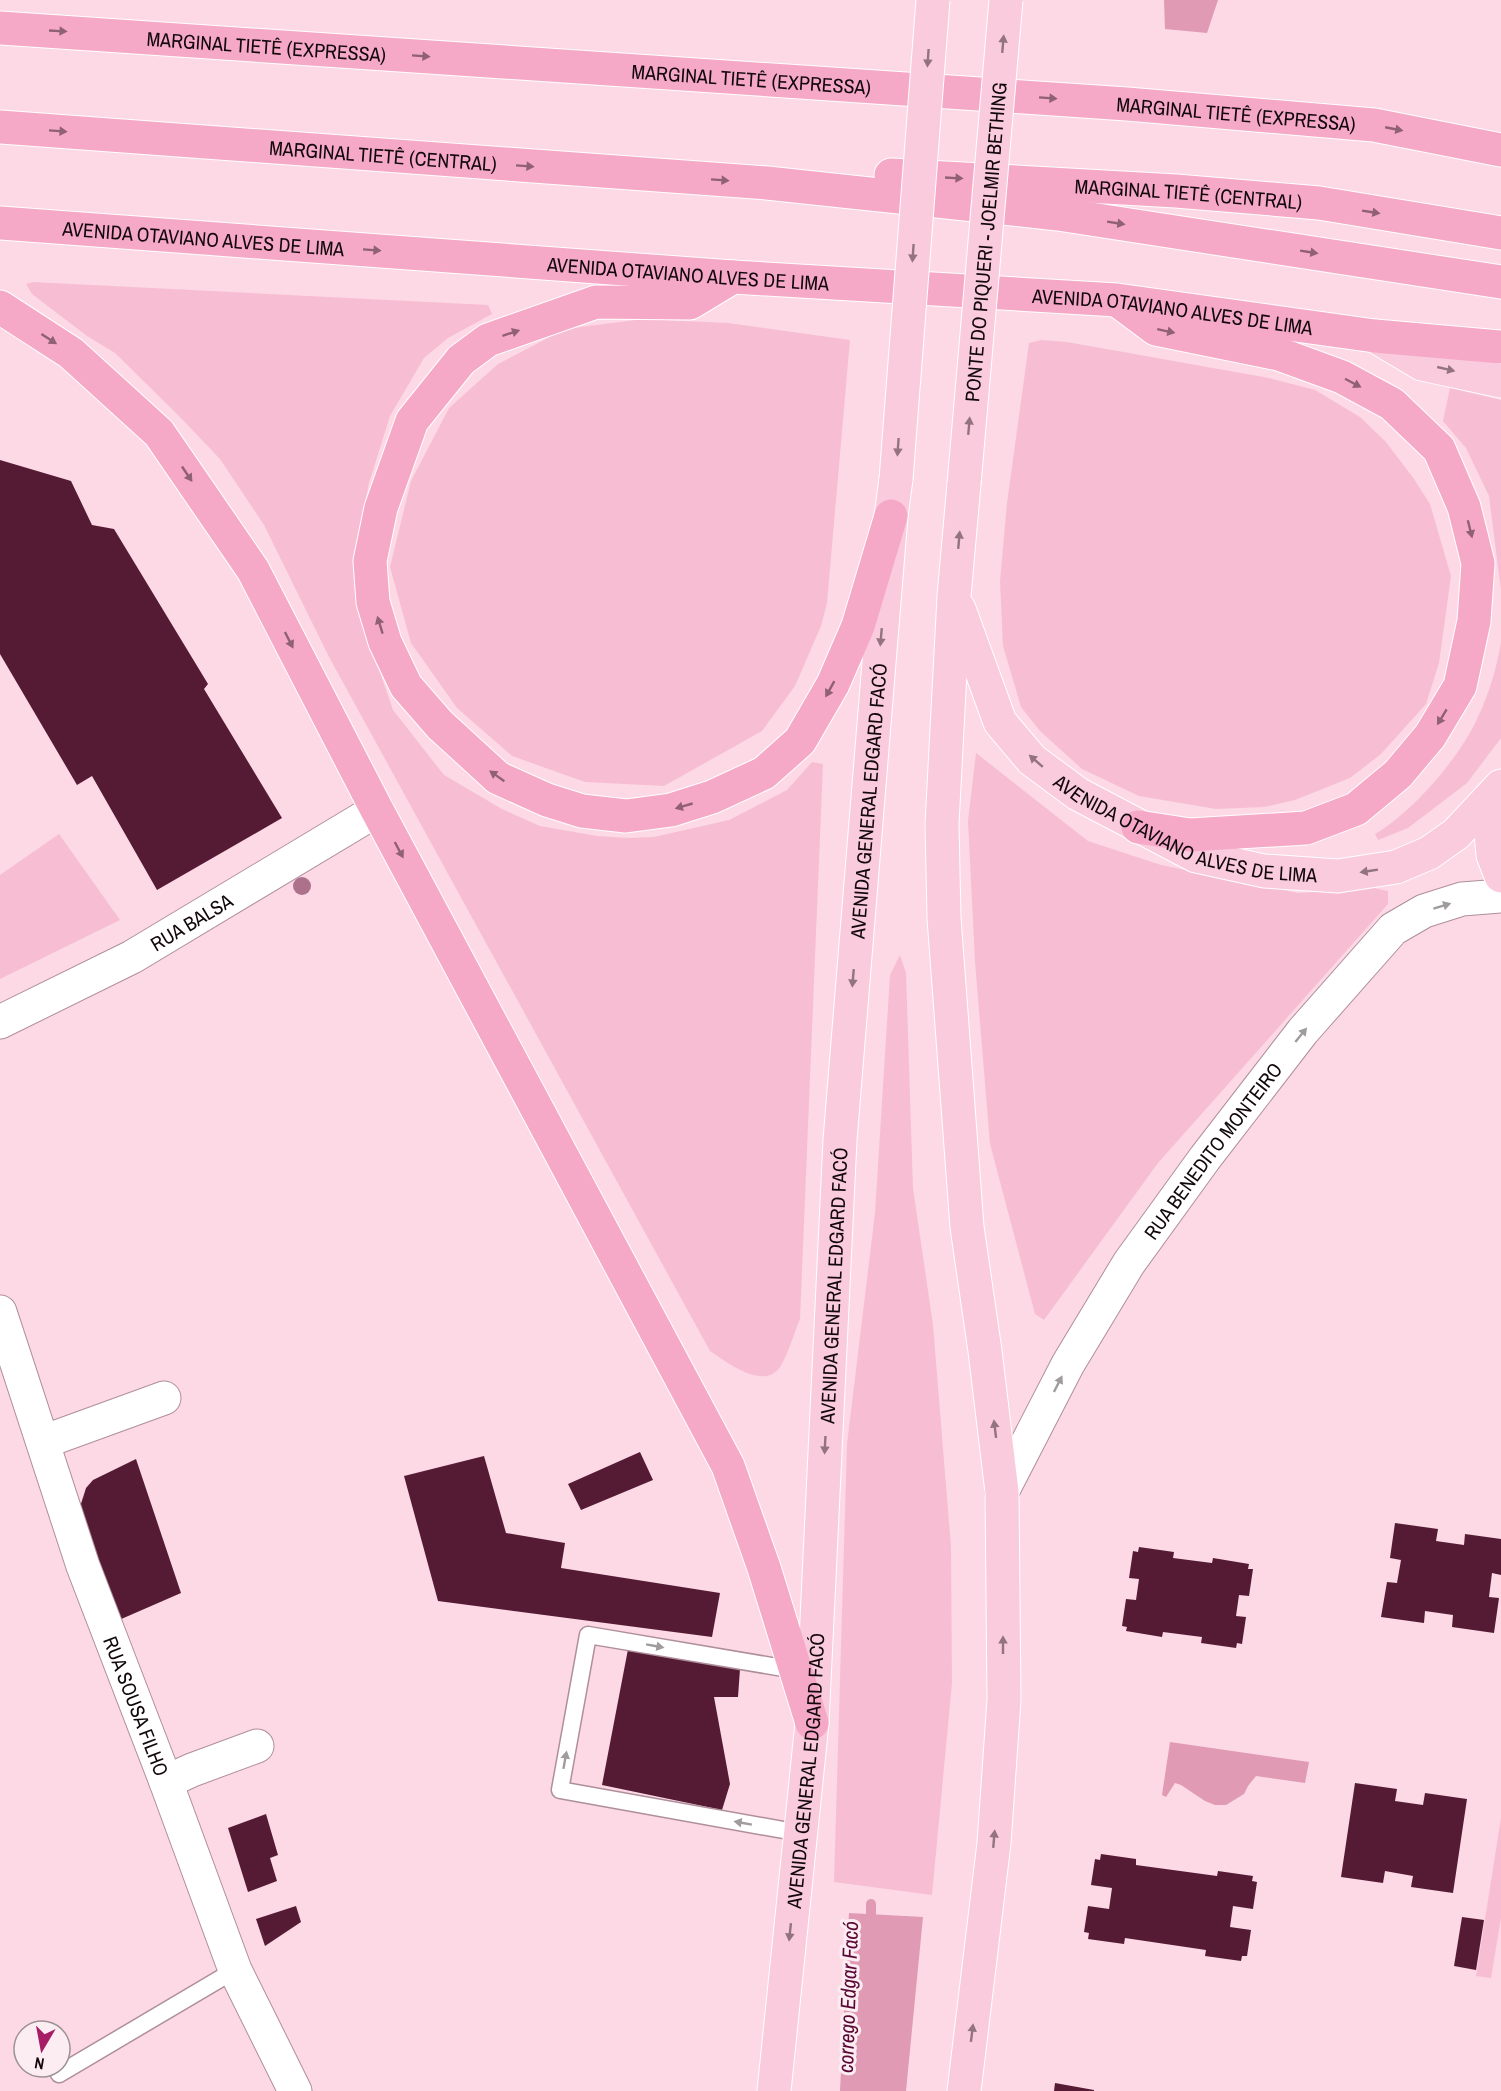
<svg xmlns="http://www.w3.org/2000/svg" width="1501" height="2091" font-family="'Archivo Narrow',sans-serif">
  <rect width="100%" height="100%" fill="#fcd9e5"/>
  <g fill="#f7bed3">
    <path d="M33 282 488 305 492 314 448 338 424 358 390 416 369 483 354 560 366 632 393 710 444 775 502 809 540 826 597 836 628 838 654 837 729 820 787 790 812 762 823 764 800 1319C794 1333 788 1355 780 1367 764 1391 726 1362 710 1351L329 657 264 525 220 459 178 415 115 353 87 336 32 294 26 284Z"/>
    <path d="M643 319 728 323 850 340 827 603 821 626 795 686 762 731 664 786 585 782 512 756 457 708 411 643 390 567 411 481 449 408 498 364 565 329Z"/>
    <path d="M1041 340 1067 342 1269 378 1315 390 1360 417 1386 442 1414 479 1430 504 1451 576 1439 663 1426 704 1381 754 1350 778 1295 800 1264 807 1216 809 1139 796 1082 769 1040 731 1021 707 1003 646 1000 581 1007 503 1029 343Z"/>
    <path d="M1450 388 1501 400V590L1489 496 1466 448 1443 421Z"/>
    <path d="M1501 642V738L1467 783 1408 828 1378 840 1375 834C1413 812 1460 757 1478 717 1489 694 1497 667 1501 642Z"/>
    <path d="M976 753 1088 841 1161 865 1298 893 1374 888 1388 891V904L1158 1163 1044 1320 1035 1314 990 1144 975 962 968 821Z"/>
    <path d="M59 834 120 920 0 979V875Z"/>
    <path d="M900 955 906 973 913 1188 933 1325 951 1547 952 1683 932 1895 834 1882 847 1444 875 1213 890 975Z"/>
    <path d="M1501 1818V1918L1491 1978 1476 1976Z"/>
  </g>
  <g fill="#e09ab4">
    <path d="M1164 0H1218L1207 33 1165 29Z"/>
    <path d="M1170 1742 1309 1762 1305 1783 1256 1776 1248 1786 1244 1794 1226 1805H1215L1205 1801 1181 1785 1175 1783 1166 1797 1162 1795Z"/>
    <path d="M849 1913 923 1917 906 2091H840Z"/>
  </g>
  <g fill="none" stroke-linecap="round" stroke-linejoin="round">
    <path stroke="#e09ab4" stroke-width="10" d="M871 1926V1904"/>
  </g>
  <g fill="#551b35">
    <path d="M0 460 71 481 92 525 114 529 208 684 204 689 282 818 157 890 92 776 77 785 0 654Z"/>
    <path d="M640 1452 653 1480 581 1510 568 1484Z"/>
    <path d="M484 1456 506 1533 565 1543 561 1568 720 1593 712 1637 438 1601 404 1476Z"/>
    <path d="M136 1459 181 1593 119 1620 80 1507 86 1488 93 1480Z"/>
    <path d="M1395 1523 1438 1529 1436 1541 1464 1545 1465 1534 1501 1539V1575L1492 1573 1489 1597 1499 1598 1494 1633 1452 1627 1453 1615 1425 1611 1424 1623 1381 1617 1387 1582 1397 1583 1401 1560 1390 1558Z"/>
    <path d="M1139 1547 1174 1552 1173 1558 1212 1563 1213 1558 1249 1564 1248 1569H1253L1249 1596 1239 1595 1236 1616 1246 1617 1242 1644 1237 1643 1236 1648 1201 1643 1202 1637 1163 1632 1162 1637 1126 1631 1127 1627 1122 1626 1126 1599 1136 1600 1139 1579 1129 1578 1133 1551 1138 1552Z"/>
    <path d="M629 1644 740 1669 738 1697H714L730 1784 722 1810 602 1785Z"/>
    <path d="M1355 1783 1397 1789 1395 1801 1423 1805 1425 1793 1467 1799 1453 1893 1411 1887 1413 1876 1385 1871 1383 1883 1341 1877Z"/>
    <path d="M266 1814 278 1855 270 1858 277 1881 248 1892 228 1828Z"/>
    <path d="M1101 1854 1136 1859V1865L1217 1876 1218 1871 1253 1876 1252 1881 1257 1882 1253 1909 1233 1906 1230 1927 1251 1930 1247 1956H1242L1241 1961 1205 1956 1206 1950 1125 1938 1124 1944 1088 1939 1089 1933 1084 1932 1088 1906 1109 1909 1112 1888 1091 1885 1095 1859 1100 1860Z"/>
    <path d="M296 1906 301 1922 265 1946 256 1919Z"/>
    <path d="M1462 1917 1484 1920 1476 1970 1454 1966Z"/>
    <path d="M1055 2083 1094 2090V2091H1054Z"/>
  </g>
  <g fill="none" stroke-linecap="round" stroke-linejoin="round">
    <defs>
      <g id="lane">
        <path d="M795 1670 588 1635 560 1790 800 1833"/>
        <path d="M59 2074 235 1970"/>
      </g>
      <g id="street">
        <path id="s1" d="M0 1022 132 957 377 810"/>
        <path id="s2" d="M0 1312 83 1566 166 1782 235 1970 295 2091"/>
        <path d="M43 1442 164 1398"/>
        <path id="s3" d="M1002 1492 1068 1364 1129 1263 1205 1158 1303 1031 1393 929 1424 911 1462 899 1501 896"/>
        <path d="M166 1782 192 1770 257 1746"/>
      </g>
      <g id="primary">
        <path d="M1375 336 1422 364 1501 381"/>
        <path id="s4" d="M959 609 1000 722 1032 760 1078 794 1196 856 1264 871 1338 876 1396 867 1429 853 1456 834 1501 786"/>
        <path d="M1488 800 1493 855 1501 876"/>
        <path id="s5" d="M774 2091 812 1723 840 1140 891 516 896 479"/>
        <path d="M964 2091 994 1843 1004 1700 1002 1492 985 1351 967 1227 944 918 942 824 954 596 964 484"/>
      </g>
      <g id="highway">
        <path id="s6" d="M0 28 1127 104 1374 125 1501 150"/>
        <path id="s7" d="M0 127 767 183 1058 214 1501 282"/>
        <path id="s8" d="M891 175 1176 191 1319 203 1501 233"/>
        <path id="s9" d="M0 223 733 277 1117 300 1375 336 1501 347"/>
        <path d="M733 277 690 303 596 302 488 340 461 360 412 421 381 508 370 561 373 602 385 642 406 686 440 725 498 778 547 800 582 811 626 816 671 810 712 797 764 773 800 741 833 684 858 626 891 516"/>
        <path d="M1121 303 1156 329 1279 354 1342 377 1392 404 1439 449 1464 507 1478 563 1474 621 1460 686 1430 736 1398 774 1356 809 1306 828 1190 835 1138 827"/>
        <path d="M0 307 71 353 159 433 253 570 377 810 728 1466 764 1568 812 1723"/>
      </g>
    </defs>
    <use href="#lane" stroke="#af8f9a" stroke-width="19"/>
    <use href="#street" stroke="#af8f9a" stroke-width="35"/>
    <use href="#primary" stroke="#fff" stroke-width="35"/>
    <use href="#highway" stroke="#fff" stroke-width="35"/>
    <use href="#lane" stroke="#fff" stroke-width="16"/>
    <use href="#street" stroke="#fff" stroke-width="33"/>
    <use href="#primary" stroke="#facbdd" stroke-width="33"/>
    <use href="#highway" stroke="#f6a9c6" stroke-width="33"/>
    <defs>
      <g id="primary-bridge">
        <path d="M896 479 933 0"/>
        <path id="s10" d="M964 484 1006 0"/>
      </g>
    </defs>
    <use href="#primary-bridge" stroke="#fff" stroke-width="35" stroke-linecap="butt"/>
    <use href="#primary-bridge" stroke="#facbdd" stroke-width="33"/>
  </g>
  <circle fill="#ad718c" cx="302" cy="886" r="9"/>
  <defs><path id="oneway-solid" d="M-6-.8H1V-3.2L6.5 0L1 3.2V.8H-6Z" transform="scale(1.5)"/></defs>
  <g fill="#8f6172">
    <use href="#oneway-solid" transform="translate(58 31) rotate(3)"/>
    <use href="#oneway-solid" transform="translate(421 56) rotate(4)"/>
    <use href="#oneway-solid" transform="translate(1048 98) rotate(4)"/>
    <use href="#oneway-solid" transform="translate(1394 129) rotate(11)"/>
    <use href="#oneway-solid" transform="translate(58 131) rotate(4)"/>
    <use href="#oneway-solid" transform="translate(525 166) rotate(4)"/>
    <use href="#oneway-solid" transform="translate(954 178) rotate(3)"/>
    <use href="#oneway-solid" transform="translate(720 180) rotate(4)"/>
    <use href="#oneway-solid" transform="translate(1371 212) rotate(9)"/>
    <use href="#oneway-solid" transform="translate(1116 223) rotate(9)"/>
    <use href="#oneway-solid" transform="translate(372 250) rotate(4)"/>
    <use href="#oneway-solid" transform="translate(1309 252) rotate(9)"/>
    <use href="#oneway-solid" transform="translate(1166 331) rotate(12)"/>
    <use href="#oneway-solid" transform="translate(511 333) rotate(-18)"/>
    <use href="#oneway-solid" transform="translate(49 339) rotate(33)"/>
    <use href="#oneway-solid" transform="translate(1353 383) rotate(28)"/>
    <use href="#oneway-solid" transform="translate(187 474) rotate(56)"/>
    <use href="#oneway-solid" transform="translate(1470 529) rotate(76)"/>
    <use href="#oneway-solid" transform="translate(380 625) rotate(-107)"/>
    <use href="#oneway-solid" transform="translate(289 640) rotate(63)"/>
    <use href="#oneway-solid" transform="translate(830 689) rotate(119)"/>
    <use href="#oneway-solid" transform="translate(1442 717) rotate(121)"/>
    <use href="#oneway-solid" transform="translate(497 776) rotate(-145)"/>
    <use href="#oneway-solid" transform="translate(684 806) rotate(164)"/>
    <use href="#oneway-solid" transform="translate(399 850) rotate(62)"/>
  </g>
  <g fill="#92737f">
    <use href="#oneway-solid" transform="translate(1003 44) rotate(-85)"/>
    <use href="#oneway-solid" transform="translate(928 58) rotate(94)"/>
    <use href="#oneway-solid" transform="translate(913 253) rotate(94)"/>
    <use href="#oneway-solid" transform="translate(1446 369) rotate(13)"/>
    <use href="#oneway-solid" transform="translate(969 426) rotate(-85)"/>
    <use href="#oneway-solid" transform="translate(898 447) rotate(94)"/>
    <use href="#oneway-solid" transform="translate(959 540) rotate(-85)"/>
    <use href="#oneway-solid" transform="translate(881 637) rotate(95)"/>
    <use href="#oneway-solid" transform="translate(1036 761) rotate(-139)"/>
    <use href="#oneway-solid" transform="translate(1369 871) rotate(171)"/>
    <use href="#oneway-solid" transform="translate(853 978) rotate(95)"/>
    <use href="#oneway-solid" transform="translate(995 1429) rotate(-97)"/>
    <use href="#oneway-solid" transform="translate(825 1445) rotate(93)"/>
    <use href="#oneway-solid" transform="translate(1003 1645) rotate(-90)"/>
    <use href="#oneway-solid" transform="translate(994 1839) rotate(-85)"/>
    <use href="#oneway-solid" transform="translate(790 1932) rotate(96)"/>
    <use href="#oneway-solid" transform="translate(972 2033) rotate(-83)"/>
  </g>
  <g fill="#a09c9e">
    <use href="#oneway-solid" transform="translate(1442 906) rotate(-17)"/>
    <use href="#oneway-solid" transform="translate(1301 1035) rotate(-51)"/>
    <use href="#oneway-solid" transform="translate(1058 1384) rotate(-63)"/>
    <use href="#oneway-solid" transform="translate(655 1646) rotate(10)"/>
    <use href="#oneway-solid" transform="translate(565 1760) rotate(-80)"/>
    <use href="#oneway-solid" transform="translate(743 1823) rotate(-170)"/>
  </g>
  <g text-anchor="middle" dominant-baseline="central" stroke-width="6" stroke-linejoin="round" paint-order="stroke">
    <g font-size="20" fill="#12080c" stroke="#fbedf1">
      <text stroke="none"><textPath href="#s6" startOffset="267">MARGINAL TIETÊ (EXPRESSA)</textPath></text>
      <text stroke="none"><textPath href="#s6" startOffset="753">MARGINAL TIETÊ (EXPRESSA)</textPath></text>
      <text stroke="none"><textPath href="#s6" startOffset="1239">MARGINAL TIETÊ (EXPRESSA)</textPath></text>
      <text stroke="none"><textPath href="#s7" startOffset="384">MARGINAL TIETÊ (CENTRAL)</textPath></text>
      <text stroke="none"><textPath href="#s8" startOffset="298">MARGINAL TIETÊ (CENTRAL)</textPath></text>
      <text stroke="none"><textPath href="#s9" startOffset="204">AVENIDA OTAVIANO ALVES DE LIMA</textPath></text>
      <text stroke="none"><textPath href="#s10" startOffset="243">PONTE DO PIQUERI - JOELMIR BETHING</textPath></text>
      <text stroke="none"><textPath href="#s9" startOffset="690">AVENIDA OTAVIANO ALVES DE LIMA</textPath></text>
      <text stroke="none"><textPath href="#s9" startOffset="1176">AVENIDA OTAVIANO ALVES DE LIMA</textPath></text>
      <text stroke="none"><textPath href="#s5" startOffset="1294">AVENIDA GENERAL EDGARD FACÓ</textPath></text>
      <text stroke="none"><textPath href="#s4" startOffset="342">AVENIDA OTAVIANO ALVES DE LIMA</textPath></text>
      <text stroke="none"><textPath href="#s1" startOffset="216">RUA BALSA</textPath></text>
      <text stroke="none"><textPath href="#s3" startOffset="402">RUA BENEDITO MONTEIRO</textPath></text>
      <text stroke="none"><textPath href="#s5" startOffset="808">AVENIDA GENERAL EDGARD FACÓ</textPath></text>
      <text stroke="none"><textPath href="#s2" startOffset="417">RUA SOUSA FILHO</textPath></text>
      <text stroke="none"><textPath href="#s5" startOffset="322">AVENIDA GENERAL EDGARD FACÓ</textPath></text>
    </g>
    <g font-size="21" font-style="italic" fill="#5b0634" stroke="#fbedf1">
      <text transform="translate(848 1997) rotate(-88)">corrego Edgar Facó</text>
    </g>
  </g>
  <g transform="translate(42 2049) rotate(190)"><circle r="28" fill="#fbedf1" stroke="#9e9195" stroke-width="1.5"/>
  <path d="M0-4.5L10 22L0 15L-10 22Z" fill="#a61d65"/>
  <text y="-9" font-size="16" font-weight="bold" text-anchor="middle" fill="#12080c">N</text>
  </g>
</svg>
